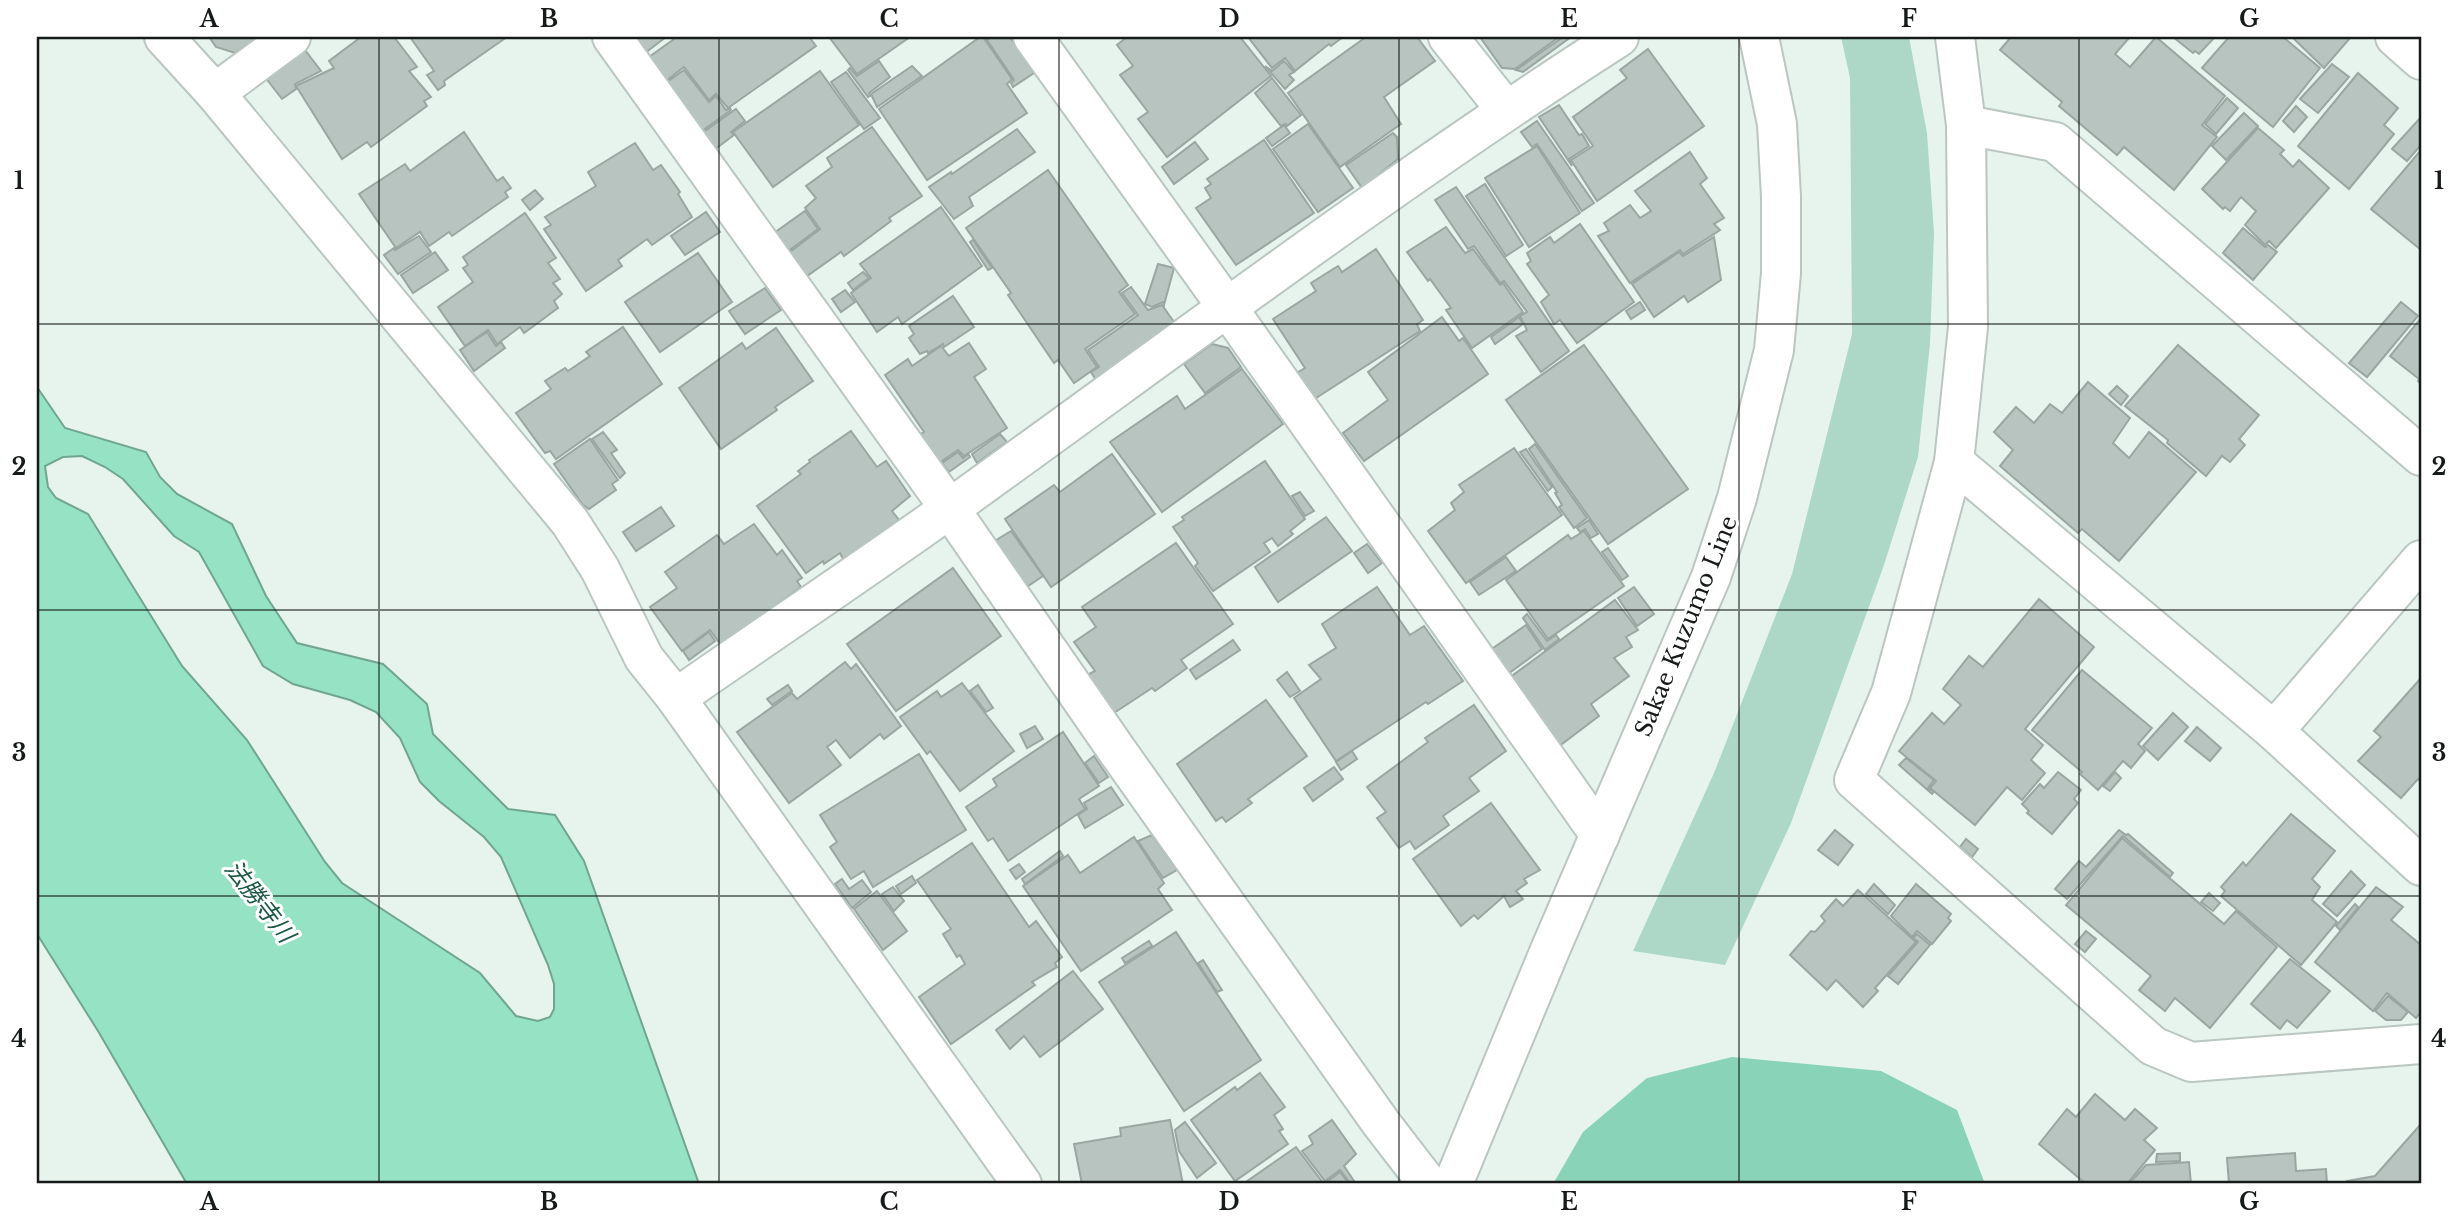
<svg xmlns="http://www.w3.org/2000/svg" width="2458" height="1221" font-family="'Libre Baskerville','Noto Sans JP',serif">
  <rect width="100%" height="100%" fill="#e7f4ee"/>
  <path fill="#add8c7" d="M1841 37H1909L1927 133 1934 233 1930 344 1918 457 1884 565 1791 823 1725 965 1633 951 1714 773 1792 574 1852 334 1850 78Z"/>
  <path fill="#89d4b8" d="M1732 1057 1881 1071 1957 1110 1985 1184H1553L1583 1132 1647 1078Z"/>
  <path fill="#96e2c5" stroke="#70a691" stroke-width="2" fill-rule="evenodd" d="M37 387 65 428 146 452 160 477 177 494 232 524 266 596 297 643 383 664 427 704 433 734 508 809 555 815 584 861 699 1184H187L98 1031 37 934ZM82 456 105 467 123 479 174 536 199 552 263 666 293 684 350 700 376 712 400 738 420 782 439 801 484 837 501 857 548 965 554 984V1009L550 1017 538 1021 516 1016 480 973 342 883 325 862 247 740 182 666 88 514 56 498 48 487 45 466 63 457Z"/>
  <g fill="#b8c4bf" stroke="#9aa6a1" stroke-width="2">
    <path d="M209 37H258L235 53 216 47Z"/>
    <path d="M361 37H394L417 67 409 71 431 97 424 101 427 106 371 147 367 142 342 159 296 86 334 68 329 61Z"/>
    <path d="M410 37H507L444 81 445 85 438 90 427 75 434 71Z"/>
    <path d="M634 37H666L645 53Z"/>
    <path d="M677 37H809L816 46 728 108 716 94 709 100 684 67 666 81 649 57Z"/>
    <path d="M829 37H910L857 74Z"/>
    <path d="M980 37H983L1012 79 1007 84 1027 113 927 180 879 109Z"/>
    <path d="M992 37H1010L1034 73 1013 87 1011 83 1014 80 987 40Z"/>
    <path d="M1127 37H1240L1271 76 1167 157 1138 119 1148 112 1120 75 1133 66 1117 45Z"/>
    <path d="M1248 37H1343L1331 46 1329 44 1295 71 1285 58 1272 68Z"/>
    <path d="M1366 37H1417L1435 61 1384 97 1401 124 1340 167 1288 93Z"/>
    <path d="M1480 37H1559L1515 69 1502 68Z"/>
    <path d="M1563 37H1571L1523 72 1516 70Z"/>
    <path d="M2011 37H2130L2115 54 2130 67 2156 37 2225 96 2202 125 2217 137 2174 190 2124 147 2117 155 2059 106 2062 102 2000 50Z"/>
    <path d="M2173 37H2215L2199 54 2195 51 2193 53Z"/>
    <path d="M2229 37H2283L2320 68 2273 127 2202 68Z"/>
    <path d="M2294 37H2351L2324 68 2293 38Z"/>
    <path d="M1648 49 1704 126 1597 201 1571 160 1593 146 1573 117 1627 78 1620 70Z"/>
    <path d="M305 50 321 71 295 84 296 89 282 99 265 77Z"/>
    <path d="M879 61 890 77 869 93 870 96 868 97 848 70 850 68 857 76Z"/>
    <path d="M1284 61 1294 72 1289 75 1294 80 1285 89 1265 66 1272 71Z"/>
    <path d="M2332 64 2349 77 2318 113 2300 99Z"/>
    <path d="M912 66 922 76 877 107 871 94Z"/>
    <path d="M684 70 709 102 716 96 726 110 730 108 731 110 702 131 667 82Z"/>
    <path d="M820 71 859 125 773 187 733 132Z"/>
    <path d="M846 72 880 118 864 129 831 82Z"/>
    <path d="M2358 73 2398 108 2384 125 2394 134 2349 189 2298 146Z"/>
    <path d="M1272 78 1301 115 1287 126 1286 124 1281 126 1255 93Z"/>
    <path d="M2227 98 2238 108 2216 134 2205 124Z"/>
    <path d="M1559 105 1579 135 1582 134 1589 146 1569 159 1572 166 1539 117Z"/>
    <path d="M2296 106 2307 117 2294 132 2283 121Z"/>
    <path d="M736 109 745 121 731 132 734 135 714 150 702 133Z"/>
    <path d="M2244 113 2258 126 2226 160 2212 146Z"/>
    <path d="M2421 117V145L2407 161 2392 149Z"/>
    <path d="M1537 121 1594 203 1582 211 1537 144 1532 147 1521 132Z"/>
    <path d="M1308 124 1353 188 1318 212 1273 149Z"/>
    <path d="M1284 125 1290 133 1272 146 1266 138Z"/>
    <path d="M872 127 922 196 889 218 891 221 844 256 841 252 807 276 790 252 820 229 805 208 816 198 806 186 832 167 827 158Z"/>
    <path d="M2258 128 2284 150 2280 154 2293 167 2299 160 2329 188 2276 248 2269 241 2265 245 2245 225 2256 211 2241 197 2230 211 2225 207 2223 209 2202 189Z"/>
    <path d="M1017 129 1035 152 969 197 973 206 954 219 929 187 951 172 952 174Z"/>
    <path d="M464 132 497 181 503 177 511 188 505 192 508 197 452 236 449 232 429 246 420 232 396 248 359 194 405 164 410 171Z"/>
    <path d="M1393 133 1397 137 1398 159 1362 188 1346 165Z"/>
    <path d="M1264 140 1314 213 1236 265 1196 208 1211 198 1205 188 1211 184 1207 179Z"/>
    <path d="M1195 142 1208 159 1174 184 1162 167Z"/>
    <path d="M635 143 653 170 661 165 680 192 678 194 692 217 652 245 647 239 618 260 622 266 586 291 544 229 551 225 545 217 596 186 588 172Z"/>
    <path d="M1537 146 1580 213 1529 247 1485 178Z"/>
    <path d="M2421 150V250L2371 209Z"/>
    <path d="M1690 152 1707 178 1700 184 1724 218 1714 224 1720 230 1683 254 1680 250 1630 283 1598 236 1609 231 1604 223 1630 205 1640 218 1651 211 1635 191Z"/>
    <path d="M1048 170 1128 285 1119 292 1135 314 1085 349 1097 367 1074 383 1058 360 1054 363 1008 295 1011 293 966 228Z"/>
    <path d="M1485 184 1523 245 1506 256 1466 196Z"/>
    <path d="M1456 187 1569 351 1541 372 1516 336 1527 330 1520 316 1527 312 1504 281 1500 283 1474 246 1468 249 1435 200Z"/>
    <path d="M535 190 543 199 530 210 522 200Z"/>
    <path d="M941 207 982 266 902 324 898 317 877 332 851 293 871 278 860 264Z"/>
    <path d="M805 211 818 229 787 252 774 233Z"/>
    <path d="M706 212 720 232 685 255 671 236Z"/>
    <path d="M525 213 556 258 548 263 560 279 553 283 562 294 554 301 558 308 524 333 520 327 497 344 488 330 465 346 438 307 473 282 463 268 468 265 463 257Z"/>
    <path d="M1580 224 1634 302 1577 343 1560 320 1554 324 1541 302 1549 295 1527 264 1531 261 1527 253 1550 237 1554 243Z"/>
    <path d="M1446 227 1465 253 1473 249 1500 285 1503 283 1523 312 1472 348 1446 310 1451 308 1430 279 1428 281 1407 252Z"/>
    <path d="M2243 228 2265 247 2268 245 2277 252 2253 280 2223 253Z"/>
    <path d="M419 236 431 252 398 274 384 255 394 248 395 250Z"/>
    <path d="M1714 237 1721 280 1688 302 1684 296 1654 317 1632 284 1679 252 1683 256Z"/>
    <path d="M973 240 992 268 988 270 970 242Z"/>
    <path d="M1376 249 1423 320 1417 324 1420 331 1313 400 1295 374 1305 368 1273 319 1316 291 1311 283 1338 266 1342 272Z"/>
    <path d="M435 252 448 270 413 293 401 275Z"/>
    <path d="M698 253 732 302 660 352 625 302Z"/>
    <path d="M1158 264 1174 268 1164 305 1163 302 1152 307 1145 304Z"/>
    <path d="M863 272 869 278 853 290 848 283Z"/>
    <path d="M1131 287 1148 310 1162 305 1176 325 1096 380 1091 372 1099 367 1088 350 1138 315 1122 293Z"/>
    <path d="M765 288 781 310 745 334 729 311Z"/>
    <path d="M845 290 855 302 841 312 832 299Z"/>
    <path d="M953 296 974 327 944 347 943 344 928 353 927 351 920 354 909 338 914 334 909 326Z"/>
    <path d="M1640 302 1645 310 1631 319 1626 311Z"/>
    <path d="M2401 302 2418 316 2367 377 2349 363Z"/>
    <path d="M1442 317 1459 341 1463 338 1488 374 1364 461 1343 433 1388 400 1368 372Z"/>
    <path d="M1519 317 1523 324 1495 344 1491 337Z"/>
    <path d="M2421 318V384L2418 381 2419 379 2390 356Z"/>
    <path d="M623 327 662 384 556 459 550 451 545 453 516 413 551 389 545 381 565 368 568 371 590 356 586 352Z"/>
    <path d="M776 328 813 381 775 407 777 410 721 449 679 388 742 343 746 349Z"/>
    <path d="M487 332 496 346 501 342 505 348 474 371 460 350Z"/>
    <path d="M969 343 986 369 974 377 1007 428 964 456 958 450 936 465 917 436 924 432 885 375 908 359 912 366 941 346 949 356Z"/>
    <path d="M1212 344 1228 348 1241 367 1205 393 1184 364Z"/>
    <path d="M1584 345 1688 489 1608 544 1506 400Z"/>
    <path d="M2178 345 2259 415 2239 439 2245 445 2230 462 2222 456 2206 476 2167 443 2168 440 2125 406Z"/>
    <path d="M1242 369 1283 424 1162 512 1110 442 1177 396 1185 409Z"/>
    <path d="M2088 382 2130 418 2113 443 2129 458 2149 432 2196 472 2119 561 2082 529 2078 533 2000 466 2013 450 1994 432 2016 407 2034 423 2050 404 2062 413Z"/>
    <path d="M2117 386 2128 396 2121 405 2109 394Z"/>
    <path d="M851 431 877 467 886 461 910 496 892 511 899 520 843 559 840 553 824 564 823 561 806 573 757 506 801 474 798 471 810 462 809 460Z"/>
    <path d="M603 432 617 450 611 453 625 473 620 478 592 439Z"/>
    <path d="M1000 434 1007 442 977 463 972 454Z"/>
    <path d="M590 439 618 480 612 484 616 490 589 509 583 505 554 464Z"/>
    <path d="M1535 444 1587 518 1574 528 1559 507 1562 505 1555 493 1557 492 1529 449Z"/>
    <path d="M1514 448 1562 515 1466 583 1428 531 1455 510 1451 503 1464 492 1459 485Z"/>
    <path d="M1526 449 1552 487 1548 491 1520 452Z"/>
    <path d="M958 452 963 458 968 454 970 457 949 472 942 463Z"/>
    <path d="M1112 454 1155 514 1051 587 1005 519 1054 485 1060 492Z"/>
    <path d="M1265 461 1305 519 1290 531 1293 534 1278 546 1272 538 1264 543 1270 552 1213 591 1195 566 1198 563 1173 527 1184 520 1182 517Z"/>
    <path d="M1300 492 1314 511 1305 516 1292 496Z"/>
    <path d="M661 507 674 526 636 551 623 532Z"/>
    <path d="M1326 517 1352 551 1278 602 1255 567Z"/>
    <path d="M1589 520 1598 534 1591 538 1585 529 1580 532 1577 528Z"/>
    <path d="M754 524 777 555 782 550 802 578 797 581 801 587 721 645 710 630 682 651 650 607 677 588 665 572 717 535 724 544Z"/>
    <path d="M1011 531 1043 576 1025 588 993 542Z"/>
    <path d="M1584 531 1624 586 1548 639 1506 580 1568 535 1571 539Z"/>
    <path d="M1176 543 1233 624 1181 660 1187 668 1155 691 1152 688 1114 713 1087 675 1095 671 1074 642 1096 627 1082 607Z"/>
    <path d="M1367 544 1382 563 1368 573 1354 553Z"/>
    <path d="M1608 548 1628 576 1622 580 1602 552Z"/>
    <path d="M1506 557 1516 571 1479 595 1470 582Z"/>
    <path d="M953 568 1001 636 896 711 847 644Z"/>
    <path d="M1377 587 1410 635 1424 626 1463 681 1428 704 1426 702 1336 761 1294 698 1321 679 1309 665 1336 648 1322 624Z"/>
    <path d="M1634 587 1654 614 1637 626 1618 598Z"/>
    <path d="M2039 599 2094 647 2025 729 2043 745 2031 760 2045 773 2022 800 2007 787 1975 825 1930 788 1936 781 1899 751 1932 713 1944 724 1961 705 1943 689 1969 656 1983 667Z"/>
    <path d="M1615 600 1638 630 1626 637 1632 647 1614 658 1629 676 1591 704 1599 716 1558 747 1509 678Z"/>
    <path d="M1527 614 1547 641 1556 635 1559 639 1545 650 1523 618Z"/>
    <path d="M1526 625 1542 649 1508 674 1489 651Z"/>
    <path d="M709 632 715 641 689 660 683 651Z"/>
    <path d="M1233 640 1240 650 1196 679 1190 670Z"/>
    <path d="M845 662 851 669 856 664 901 726 884 739 880 734 850 758 836 740 827 747 841 765 789 803 737 732 792 693 797 699Z"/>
    <path d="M2082 670 2152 728 2138 744 2145 751 2131 768 2123 761 2098 790 2080 774 2082 772 2032 730Z"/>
    <path d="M1287 672 1300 691 1290 697 1277 680Z"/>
    <path d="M2421 678V782L2418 779 2401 798 2358 761 2381 737 2374 731Z"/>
    <path d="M962 683 1014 751 960 791 930 751 927 754 900 717 937 691 941 697Z"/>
    <path d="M788 685 792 691 772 705 767 699Z"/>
    <path d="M978 685 993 708 986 712 970 691Z"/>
    <path d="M1266 700 1307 756 1248 799 1252 803 1226 822 1222 817 1216 821 1177 764Z"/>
    <path d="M1474 705 1506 751 1469 778 1479 791 1443 816 1449 825 1415 849 1410 841 1399 848 1377 818 1386 812 1367 787 1428 742 1425 738Z"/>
    <path d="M2173 713 2188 727 2158 760 2143 746Z"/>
    <path d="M1035 726 1043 739 1027 748 1020 734Z"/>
    <path d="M2197 727 2221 748 2210 761 2185 741Z"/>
    <path d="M1063 732 1099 786 1079 799 1085 809 1008 861 993 838 988 841 966 807 997 786 993 779Z"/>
    <path d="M1352 751 1357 759 1341 770 1336 762Z"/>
    <path d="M919 754 966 830 873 887 864 871 851 879 830 847 837 842 820 815Z"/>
    <path d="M1094 756 1108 777 1099 783 1085 763Z"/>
    <path d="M1906 758 1934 780 1928 788 1934 792 1932 794 1899 765Z"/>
    <path d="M1334 767 1343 779 1313 801 1304 788Z"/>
    <path d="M2058 772 2081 790 2074 799 2078 803 2052 834 2027 813 2029 811 2022 804 2040 784 2044 788Z"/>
    <path d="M2115 772 2121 778 2110 791 2103 786Z"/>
    <path d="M1111 787 1123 805 1085 828 1078 815 1087 809 1084 803Z"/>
    <path d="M1491 803 1540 870 1524 879 1527 883 1516 891 1523 899 1510 907 1504 896 1478 919 1474 915 1461 926 1413 859Z"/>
    <path d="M2291 814 2335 851 2312 879 2320 887 2312 900 2337 922 2301 965 2221 896 2225 891 2221 887 2243 862 2246 866Z"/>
    <path d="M1835 830 1853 845 1838 865 1818 850Z"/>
    <path d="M2119 830 2126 835 2128 834 2173 873 2170 877 2123 836 2067 899 2055 889 2079 861 2086 867Z"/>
    <path d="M1152 835 1177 870 1163 878 1138 841Z"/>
    <path d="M1134 837 1164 883 1158 889 1172 910 1081 971 1023 886 1068 855 1080 873Z"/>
    <path d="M2122 838 2224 924 2236 911 2277 947 2210 1028 2175 998 2165 1011 2139 990 2151 976 2066 905Z"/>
    <path d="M1966 839 1978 849 1972 857 1960 847Z"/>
    <path d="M972 843 1029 927 1036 921 1062 957 1055 963 1057 967 1032 982 1035 985 951 1044 919 997 965 964 960 955 957 957 943 934 951 929 917 880Z"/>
    <path d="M1060 851 1063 856 1025 884 1022 879Z"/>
    <path d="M1019 864 1025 872 1016 879 1010 870Z"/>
    <path d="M2351 871 2365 885 2337 916 2323 904Z"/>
    <path d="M912 876 916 883 901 894 896 886Z"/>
    <path d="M842 879 849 889 862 880 871 892 852 908 835 884Z"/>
    <path d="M1874 884 1895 905 1888 914 1866 894Z"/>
    <path d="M1916 884 1951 914 1948 918 1951 921 1932 944 1917 931 1912 937 1891 916Z"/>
    <path d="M893 887 904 901 894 911 882 894Z"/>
    <path d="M2376 887 2403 907 2391 920 2421 945V1012L2416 1018 2387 993 2373 1011 2315 962Z"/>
    <path d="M1858 890 1916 942 1875 988 1878 991 1863 1007 1836 980 1827 990 1790 955 1811 931 1815 932 1825 921 1821 916 1836 899 1843 906Z"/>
    <path d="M877 891 907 931 883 950 854 909Z"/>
    <path d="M2209 893 2220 903 2213 911 2201 902Z"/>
    <path d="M2355 904 2358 907 2340 930 2336 926Z"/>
    <path d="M2086 931 2096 939 2085 952 2075 944Z"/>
    <path d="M1176 932 1261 1060 1184 1111 1099 982Z"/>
    <path d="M1917 934 1930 945 1898 984 1888 976 1918 942 1913 938Z"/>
    <path d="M1149 941 1152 946 1125 963 1122 958Z"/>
    <path d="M2290 959 2330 991 2297 1028 2287 1020 2280 1029 2251 1004Z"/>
    <path d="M1203 960 1222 990 1217 992 1198 963Z"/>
    <path d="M1073 971 1103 1009 1040 1057 1024 1036 1010 1049 996 1030Z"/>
    <path d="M2388 996 2408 1012 2401 1020H2386L2375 1011Z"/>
    <path d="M1260 1073 1285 1107 1274 1115 1283 1129 1279 1131 1288 1144 1235 1181 1191 1120 1235 1087 1237 1090Z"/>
    <path d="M2095 1094 2125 1120 2135 1109 2157 1128 2144 1140 2155 1150 2127 1184H2086L2039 1144 2067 1109 2076 1117Z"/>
    <path d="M1170 1120 1183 1184H1082L1074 1144 1121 1136 1120 1128Z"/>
    <path d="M1332 1120 1356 1154 1344 1166 1356 1184H1351L1340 1170 1325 1181 1302 1151 1313 1144 1309 1136Z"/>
    <path d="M1185 1122 1216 1163 1197 1178 1179 1151 1175 1130Z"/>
    <path d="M2421 1124V1184H2348L2347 1181 2375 1176Z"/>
    <path d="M1296 1147 1324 1184 1340 1172 1349 1184H1243Z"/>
    <path d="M2180 1153V1161L2156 1162 2157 1154Z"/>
    <path d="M2295 1153 2296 1171 2326 1169 2327 1184H2229L2227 1158Z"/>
    <path d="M2189 1162 2191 1184H2129L2146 1165Z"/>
  </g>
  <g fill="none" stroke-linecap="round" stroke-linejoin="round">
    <defs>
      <g id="street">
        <path d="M164 37 215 93 570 522 600 569 644 658 676 698 1022 1184"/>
        <path d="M612 37 950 509 1118 752 1381 1123 1428 1184"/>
        <path d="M1033 37 1227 307 1600 835"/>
        <path d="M1448 37 1506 110"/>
        <path d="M1955 37 1966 125 1968 327 1954 462 1891 693 1854 780 2153 1046 2191 1062 2421 1044"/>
        <path d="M2395 37 2421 60"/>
        <path d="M215 93 291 37"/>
        <path d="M1966 125 2055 142 2421 456"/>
        <path d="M1954 462 2274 731 2421 866"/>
        <path d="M676 698C768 634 861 572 952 507 1173 348 1390 184 1619 37"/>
        <path d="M2274 731 2421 560"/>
      </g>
      <path id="secondary" d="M1453 1184 1550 950 1711 577 1737 498 1774 350 1781 273V197L1777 124 1759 37"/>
    </defs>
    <use href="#street" stroke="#bac7c1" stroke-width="42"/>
    <use href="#secondary" stroke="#bac7c1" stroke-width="42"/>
    <use href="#street" stroke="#fff" stroke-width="38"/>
    <use href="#secondary" stroke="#fff" stroke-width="38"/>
  </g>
  <path fill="none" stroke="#161b19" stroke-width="2" stroke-opacity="0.55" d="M379 37V1184M719 37V1184M1059 37V1184M1399 37V1184M1739 37V1184M2079 37V1184M37 324H2421M37 610H2421M37 896H2421"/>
  <g text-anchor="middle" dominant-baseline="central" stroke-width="6" stroke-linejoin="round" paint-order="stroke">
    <g font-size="23" fill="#161b19" stroke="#fff">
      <text transform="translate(1686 626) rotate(-68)">Sakae Kuzumo Line</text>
    </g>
    <g font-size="24" font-style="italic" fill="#1c5845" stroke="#fff">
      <text transform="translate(260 901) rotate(52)">法勝寺川</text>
    </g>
  </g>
  <rect width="2458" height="1221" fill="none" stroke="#ffffff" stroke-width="77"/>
  <rect x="38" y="38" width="2382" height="1144" fill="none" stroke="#161b19" stroke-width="2.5"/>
  <g font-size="23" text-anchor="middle" font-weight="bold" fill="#161b19">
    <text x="209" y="27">A</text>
    <text x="549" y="27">B</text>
    <text x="889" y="27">C</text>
    <text x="1229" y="27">D</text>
    <text x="1569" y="27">E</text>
    <text x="1909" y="27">F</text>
    <text x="2249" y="27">G</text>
    <text x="19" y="189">1</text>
    <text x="2439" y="189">1</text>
    <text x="19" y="475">2</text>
    <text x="2439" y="475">2</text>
    <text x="19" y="761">3</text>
    <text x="2439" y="761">3</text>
    <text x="19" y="1047">4</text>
    <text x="2439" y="1047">4</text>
    <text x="209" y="1210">A</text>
    <text x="549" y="1210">B</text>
    <text x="889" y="1210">C</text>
    <text x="1229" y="1210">D</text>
    <text x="1569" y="1210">E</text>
    <text x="1909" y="1210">F</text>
    <text x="2249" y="1210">G</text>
  </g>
</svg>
